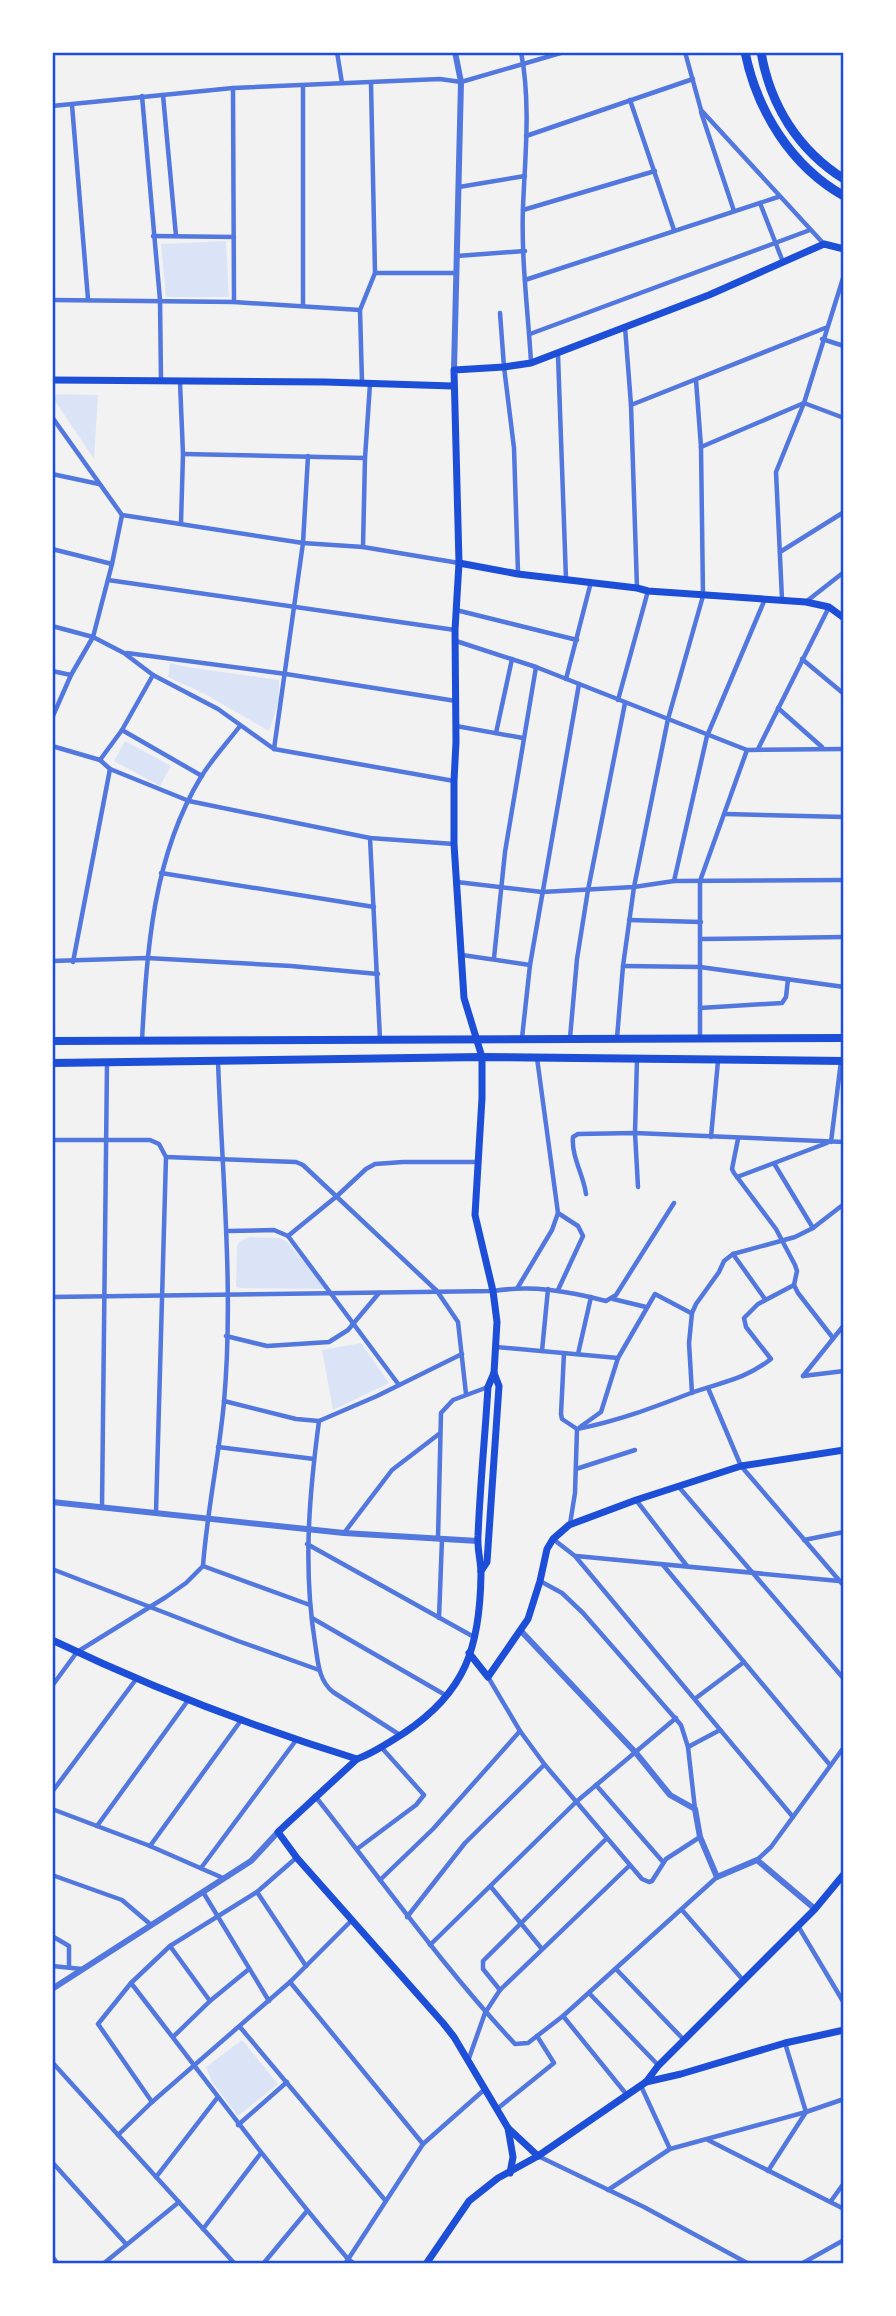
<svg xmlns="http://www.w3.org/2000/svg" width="896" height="2316" font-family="Arial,sans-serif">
  <rect width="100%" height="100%" fill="#f2f2f2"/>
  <g fill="#dbe4f7">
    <path d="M226 241 229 297H166L161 244Z"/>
    <path d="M52 394 98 395 94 459 53 398Z"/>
    <path d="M170 663 187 667 279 680V701L269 731 205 694 168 677Z"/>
    <path d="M125 741 171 766 160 786 114 761Z"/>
    <path d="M249 1237 280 1238 286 1241 328 1289 239 1288 236 1286 237 1246 240 1241Z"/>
    <path d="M361 1343 389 1383 333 1410 322 1350Z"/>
    <path d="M242 2040 278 2084 238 2116 212 2082 206 2067Z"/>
  </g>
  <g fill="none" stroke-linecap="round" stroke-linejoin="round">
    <g stroke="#5277de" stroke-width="4.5">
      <path d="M337 52 342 83"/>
      <path d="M521 52C531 103 525 157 523 207 521 259 528 311 531 362"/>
      <path d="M685 52 701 110 823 243"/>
      <path d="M233 88 234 302"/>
      <path d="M163 95 176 236"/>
      <path d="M142 96 160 300 161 381"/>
      <path d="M630 100 674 230"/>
      <path d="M72 105 88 299"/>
      <path d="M52 106 233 88 440 79 461 82 564 52"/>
      <path d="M701 112 734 211"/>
      <path d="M526 136 693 79"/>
      <path d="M459 187 525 176"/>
      <path d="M760 203 783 262"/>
      <path d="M523 210 655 171"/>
      <path d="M153 236 234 237"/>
      <path d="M457 256 525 251"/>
      <path d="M375 273H457"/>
      <path d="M525 280 778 197"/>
      <path d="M52 300 234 302 360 310"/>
      <path d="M303 306V86"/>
      <path d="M500 313 504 367 514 448 518 573"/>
      <path d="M625 327 631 405 637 588"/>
      <path d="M530 334 810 230"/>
      <path d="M822 339 844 346"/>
      <path d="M558 355 566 579"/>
      <path d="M180 382 183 454 181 523"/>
      <path d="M362 382 360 310 375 273 371 83"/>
      <path d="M631 405 825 328"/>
      <path d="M52 417 122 515 112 564 93 637 71 675 52 718"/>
      <path d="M701 447 804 403 844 418"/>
      <path d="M183 454 365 458"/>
      <path d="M52 474 99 484"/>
      <path d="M122 515 303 543 363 547 459 563"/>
      <path d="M363 547 365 458 370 384"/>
      <path d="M52 549 112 564"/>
      <path d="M780 552 844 512"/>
      <path d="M108 580 455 630"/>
      <path d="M782 599 776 472 804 403 844 275"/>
      <path d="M807 601 844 572"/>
      <path d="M456 610 577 640"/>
      <path d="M52 626 93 637 124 653 153 675 218 709 274 749 454 781"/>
      <path d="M456 641 536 667 747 750 844 749"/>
      <path d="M127 653 286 674 456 701"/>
      <path d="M802 659 844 694"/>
      <path d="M52 671 71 675"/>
      <path d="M566 679 591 582"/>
      <path d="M618 700 648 591"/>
      <path d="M778 708 822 747"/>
      <path d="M456 726 523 738"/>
      <path d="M122 730 202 776"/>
      <path d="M496 733 512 659"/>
      <path d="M52 746 100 760 110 769 189 801 370 838 454 844"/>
      <path d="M274 749 303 543 308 456"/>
      <path d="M758 749 829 607"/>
      <path d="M100 760 122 730 153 675"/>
      <path d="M725 814 844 817"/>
      <path d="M370 838 380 1039"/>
      <path d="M161 873 374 907"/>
      <path d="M674 881 707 736 765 599"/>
      <path d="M457 882 542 892 634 887 674 881 844 880"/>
      <path d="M629 920 701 922"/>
      <path d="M702 939 844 937"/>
      <path d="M462 955 530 965"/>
      <path d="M494 958 505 852 536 667"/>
      <path d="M52 961 147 958 291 966 378 974"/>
      <path d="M73 962 110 769"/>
      <path d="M623 966 700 967 844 987"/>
      <path d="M700 1008 782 1003 786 997 788 979"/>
      <path d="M522 1038 530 965 579 684"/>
      <path d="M570 1038 577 959 588 890 625 703"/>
      <path d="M617 1038 623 966 634 887 668 719 703 596 701 447 696 380"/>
      <path d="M700 1038V881L747 750"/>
      <path d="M142 1040C147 949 153 856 201 777 212 759 227 743 240 726"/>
      <path d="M637 1059 635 1133 638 1187"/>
      <path d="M711 1137 718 1061"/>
      <path d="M738 1139 732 1169 734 1173 776 1229 795 1265 797 1271 794 1285 798 1293 833 1338"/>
      <path d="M52 1140H150L159 1144 166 1157 156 1512"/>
      <path d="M831 1142 841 1061"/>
      <path d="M166 1157 296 1162 303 1165 437 1291 458 1322 466 1394"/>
      <path d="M775 1165 813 1228"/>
      <path d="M737 1177 827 1143"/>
      <path d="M586 1194C584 1176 571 1156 573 1137L578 1134 635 1133 844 1142"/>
      <path d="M558 1213 578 1226 583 1236 558 1290"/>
      <path d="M228 1231 274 1230 288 1236 399 1385"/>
      <path d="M288 1236 337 1196 366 1169 375 1164 403 1162H478"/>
      <path d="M733 1254 765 1299"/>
      <path d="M518 1287 552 1230 558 1213 537 1058"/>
      <path d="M52 1297 493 1291C532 1285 568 1291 606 1301L616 1295 674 1203"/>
      <path d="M613 1299 646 1307"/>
      <path d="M226 1336 267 1346 329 1342 348 1330 379 1293"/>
      <path d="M496 1347 618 1358"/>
      <path d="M542 1351 548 1289"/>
      <path d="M564 1353 561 1414 562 1419 577 1429 575 1493 570 1524"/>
      <path d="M578 1354 591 1297"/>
      <path d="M803 1376 844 1325"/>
      <path d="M803 1376 844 1371"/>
      <path d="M708 1388 741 1466 844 1586"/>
      <path d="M692 1393 689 1343 692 1313 696 1304 719 1272 724 1261 733 1254 795 1237 813 1228 844 1204"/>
      <path d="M224 1401 296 1419 319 1421 377 1396 462 1354"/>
      <path d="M319 1421C309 1496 303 1568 315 1643 318 1661 318 1680 333 1692L400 1735"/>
      <path d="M580 1427 601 1412 618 1358 655 1294 691 1313"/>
      <path d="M577 1429C618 1421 652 1408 691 1393 721 1382 744 1380 771 1359L746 1327 744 1318 758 1304 794 1285"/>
      <path d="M218 1447 314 1459"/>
      <path d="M576 1469 635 1450"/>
      <path d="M678 1486 844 1679"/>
      <path d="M636 1500 687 1566"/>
      <path d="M102 1507 107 1063"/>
      <path d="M344 1533 392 1470 439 1434"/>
      <path d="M438 1539 441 1413 453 1400 488 1387"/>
      <path d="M553 1539 575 1556 793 1817"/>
      <path d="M804 1540 844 1532"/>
      <path d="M307 1544 474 1637"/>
      <path d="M576 1556 839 1581"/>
      <path d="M663 1565 830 1765"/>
      <path d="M203 1566 310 1605"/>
      <path d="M52 1569 238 1641 319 1670"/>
      <path d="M540 1581 562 1593 583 1613 681 1725 688 1747 695 1809"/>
      <path d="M312 1618 447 1696"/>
      <path d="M439 1618 442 1539"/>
      <path d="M488 1677 520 1731 545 1765 642 1879 649 1882 652 1881 666 1859 700 1837"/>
      <path d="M52 1686 77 1652 166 1597 186 1583 203 1566C207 1511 219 1457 224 1402 234 1289 222 1175 218 1061"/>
      <path d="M696 1698 744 1662"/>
      <path d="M688 1747 720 1730"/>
      <path d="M596 1785 663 1862"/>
      <path d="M52 1792 137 1678"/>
      <path d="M315 1796C381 1879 442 1966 515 2044L528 2043 563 2016 717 1877"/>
      <path d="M52 1809 150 1846 223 1878"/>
      <path d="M97 1826 189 1699"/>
      <path d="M150 1846 242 1719"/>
      <path d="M357 1849 416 1805 424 1795 381 1747"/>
      <path d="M757 1860 771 1847 844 1747"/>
      <path d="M201 1868 297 1739"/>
      <path d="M52 1875 122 1900 150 1924"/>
      <path d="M380 1880 433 1829 520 1731"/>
      <path d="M491 1887 542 1949"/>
      <path d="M203 1892 269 2001"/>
      <path d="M257 1892 306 1966"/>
      <path d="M682 1910 743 1980"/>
      <path d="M407 1917 465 1843 544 1765"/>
      <path d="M798 1926 844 2003"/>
      <path d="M52 1936 69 1946V1966"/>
      <path d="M430 1945 576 1802 676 1718"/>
      <path d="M170 1946 210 2001"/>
      <path d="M52 1966 82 1969"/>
      <path d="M616 1969 684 2040"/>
      <path d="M290 1982 423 2144"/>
      <path d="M131 1983C203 2076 272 2170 348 2259L355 2264"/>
      <path d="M500 1990 483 1969V1961L606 1839"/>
      <path d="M589 1993 658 2065"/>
      <path d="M563 2016 627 2095"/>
      <path d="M240 2027 385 2200"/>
      <path d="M173 2037 210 2001 249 1969"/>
      <path d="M468 2061 485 2013 500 1990 629 1866"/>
      <path d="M52 2062 235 2264"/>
      <path d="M641 2086 670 2149"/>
      <path d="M152 2102 98 2024 131 1983 170 1946 257 1892 296 1858"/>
      <path d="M497 2109 554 2063 537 2036"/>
      <path d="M238 2125 287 2082"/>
      <path d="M118 2135 152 2102 290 1982 351 1921"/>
      <path d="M708 2140 844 2209"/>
      <path d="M538 2156 644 2207 749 2264"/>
      <path d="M52 2162 126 2244"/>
      <path d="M768 2171 806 2112 785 2043"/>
      <path d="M156 2177 217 2098"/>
      <path d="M608 2190 670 2149 806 2112 844 2099"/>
      <path d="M831 2201 844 2183"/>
      <path d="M203 2229 261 2153"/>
      <path d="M52 2256 58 2264"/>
      <path d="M103 2264 179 2202"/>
      <path d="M263 2264 307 2211"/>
      <path d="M345 2264 423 2144 485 2089"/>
      <path d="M801 2264 844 2240"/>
    </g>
    <g stroke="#5277de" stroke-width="6">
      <path d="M454 370 461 82 455 52"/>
      <path d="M52 1502 344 1533 478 1541"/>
      <path d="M521 1631 636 1753 670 1795 695 1809 700 1837 717 1877 757 1860 815 1909"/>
      <path d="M52 1989 251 1861 278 1832"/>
    </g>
    <g stroke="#1d4ed8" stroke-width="7">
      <path d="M52 380 325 382 453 386"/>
      <path d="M459 563 518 574 637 588 648 591 806 602 829 607 844 618"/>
      <path d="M481 1571 487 1562 499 1386 494 1373"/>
      <path d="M52 1640C150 1687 253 1727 357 1759"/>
      <path d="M469 1653 488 1677 528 1619 540 1581 547 1549 553 1539 569 1525 636 1500 741 1466 844 1450"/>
      <path d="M646 2082 681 2074 785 2043 844 2030"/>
      <path d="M508 2128 513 2157 510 2173"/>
      <path d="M538 2156 508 2128 454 2037 443 2023 297 1858 278 1832 357 1759C374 1753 388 1743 404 1733 466 1692 480 1647 481 1574 481 1561 477 1549 478 1536 480 1486 485 1437 488 1387L494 1373 497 1322 493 1291 475 1215 482 1098V1057L464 998 454 844V781L456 742 455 630 459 563 454 370 504 367 531 363 709 295 824 244 844 249"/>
      <path d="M426 2264 469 2201 498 2178 538 2156 646 2082 658 2066 815 1909 844 1874"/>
    </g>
    <g stroke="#1d4ed8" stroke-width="8">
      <path d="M52 1041 844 1038"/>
      <path d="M52 1063 482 1057 844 1061"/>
    </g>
    <g stroke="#1d4ed8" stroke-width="9">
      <path d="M745 52C757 111 791 166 844 196"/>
      <path d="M761 52C770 105 798 150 844 179"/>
    </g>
  </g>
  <rect width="896" height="2316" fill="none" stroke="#ffffff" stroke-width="108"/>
  <rect x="54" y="54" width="788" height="2208" fill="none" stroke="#1d4ed8" stroke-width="2.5"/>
</svg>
